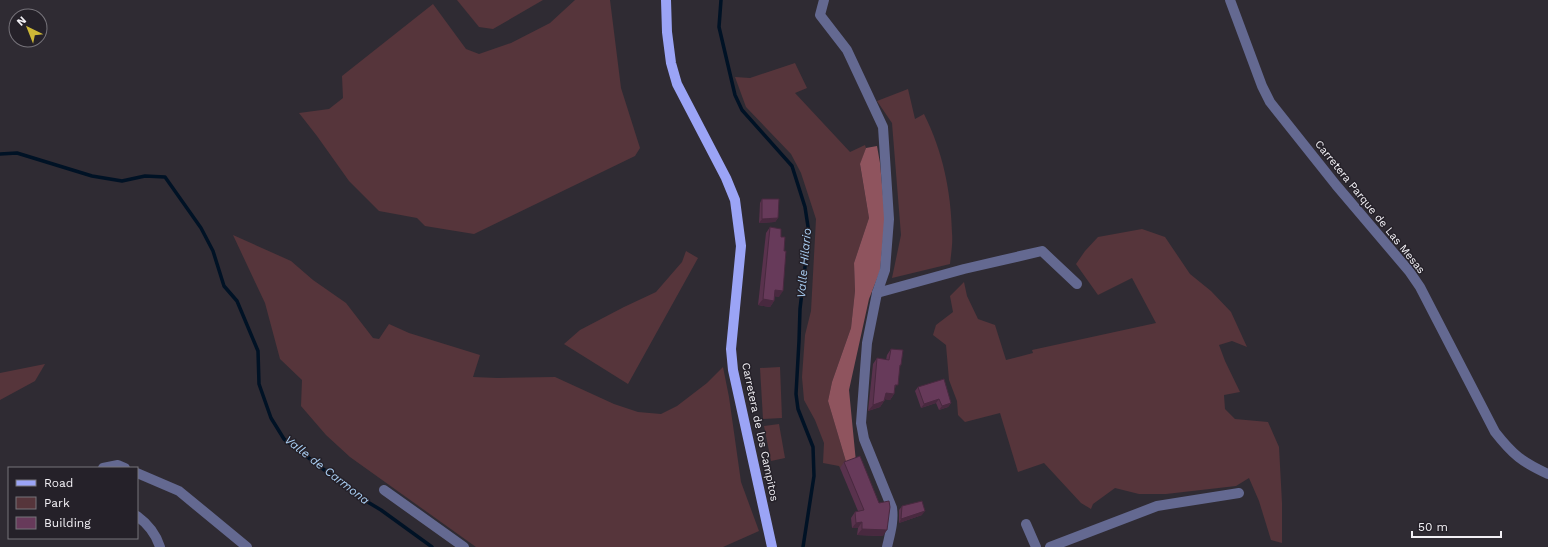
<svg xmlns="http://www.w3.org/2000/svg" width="1548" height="547" font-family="'Work Sans',sans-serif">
  <rect width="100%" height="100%" fill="#2f2b33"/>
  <g fill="#56353b">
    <path d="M457 0H543L493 29 479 27Z"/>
    <path d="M575 0H610L621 88 640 148 635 156 474 234 425 226 417 218 379 211 349 181 317 136 299 113 329 109 343 98 342 76 433 4 466 49 479 54 511 43 550 23Z"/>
    <path d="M795 63 807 88 795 93 850 152 865 145 866 148 860 165 869 218 854 263 855 291 851 328 832 382 828 401 847 465 840 468 839 466 823 463 824 443 815 420 804 400 802 377 805 335 811 311 816 219 801 173 791 154 746 107 735 77 750 78Z"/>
    <path d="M908 89 915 119 924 114C943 152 951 191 952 233 953 243 951 254 950 264L892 278 901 235 892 123 877 101Z"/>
    <path d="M1142 229 1165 237 1190 274 1211 291 1231 312 1247 347 1232 341 1219 345 1225 361 1240 392 1224 395 1225 409 1235 419 1268 422 1279 447 1282 503V543L1271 540 1259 501 1249 478 1236 486 1166 494H1139L1115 488 1093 504 1091 509 1081 503 1044 463 1018 472 1000 413 965 422 958 415 957 401 949 380 946 345 933 335 936 325 953 312 950 296 964 282 967 296 978 319 995 325 1006 360 1033 353 1032 350 1156 323 1132 278 1098 295 1076 264 1085 251 1098 237Z"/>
    <path d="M233 235 291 261 313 280 346 303 373 338 379 339 389 324 409 333 480 355 473 377 497 378 555 377 614 404 638 412 661 414 677 406 707 383 723 367 729 397 741 482 759 531 723 547H476L350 457 326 435 301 406 302 380 280 359 265 303Z"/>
    <path d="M686 251 698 258 628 384 564 344 580 330 624 307 656 292 682 262Z"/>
    <path d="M45 364 35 381 0 400V373Z"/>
    <path d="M780 367 782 418 763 419 760 368Z"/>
    <path d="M779 424 785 458 771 461 764 426Z"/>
  </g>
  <path fill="#8f545e" d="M877 146 880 163 885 218 880 271 869 299 849 390 856 462 847 465 828 401 832 382 851 328 855 291 854 263 869 218 860 164 866 148Z"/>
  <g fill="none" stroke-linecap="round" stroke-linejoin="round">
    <g stroke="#001225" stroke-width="3.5">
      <path d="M721 0 719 27 735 95 742 110 792 166 805 207 809 233 800 309 799 341 796 394 798 409 813 447 814 476 803 547"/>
      <path d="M0 154 17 153 92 176 122 181 145 176 165 177 201 228 213 251 224 286 237 301 258 351 259 384 271 418 284 439 361 498 381 510 432 547"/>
    </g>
    <g stroke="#646991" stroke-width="10">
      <path d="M824 0 820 15 847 50 883 127 889 219 885 270 877 293 867 343 861 423 864 439 892 508C894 521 890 534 887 547"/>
      <path d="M1230 0 1262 86 1270 102 1336 185 1409 271 1420 287 1495 432C1513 455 1522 462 1548 474"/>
      <path d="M877 293 964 269 1042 251 1077 284"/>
      <path d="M103 468 118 465 125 468"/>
      <path d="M137 473 179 491 247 547"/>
      <path d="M384 490 464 547"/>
      <path d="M137 516C148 524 156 534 160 547"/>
      <path d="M1026 524 1036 547"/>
      <path d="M1050 547 1157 506 1239 493"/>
    </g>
    <path stroke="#9ba4f6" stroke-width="10" d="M666 0 667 32 671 63 677 84 726 178 735 200 741 246 731 349 733 370 772 547"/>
  </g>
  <g fill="#59324d">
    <path d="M762 199 778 218 775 222 759 223 760 203Z"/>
    <path d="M770 227 779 297 775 296 774 301 770 307 758 305 766 233Z"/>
    <path d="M891 349 901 365 899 367 894 394 890 400 885 399 884 401 880 407 868 411 873 364 877 358 886 360 887 355Z"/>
    <path d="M918 387 951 403 948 407 939 410 936 403 921 408 915 391Z"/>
    <path d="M844 462 883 536 857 535 858 528H852L851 518 855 512 858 511 840 468Z"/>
    <path d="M902 506 922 515 899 523V510Z"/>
  </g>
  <g fill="#48293f">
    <path d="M778 218 775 222 759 223 762 219Z"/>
    <path d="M775 290 783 291 779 297 771 296Z"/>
    <path d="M763 299 774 301 770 307 758 305Z"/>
    <path d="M886 393 894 394 890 400 882 399Z"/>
    <path d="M939 399 936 403 921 408 924 404Z"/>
    <path d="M884 401 880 407 868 411 873 405Z"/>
    <path d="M951 403 948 407 939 410 942 406Z"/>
    <path d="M925 511 922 515 899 523 901 519Z"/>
    <path d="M862 522 858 528H852L856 523Z"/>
    <path d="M862 529 887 530 883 536 857 535Z"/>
  </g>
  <g fill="#673a5a" stroke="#48293f">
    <path d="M762 199H779L778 218 762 219Z"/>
    <path d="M770 227 781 229V237H785L784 251H786L783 291 775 290 774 301 763 299Z"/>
    <path d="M891 349 903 350 901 365H900L898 385H895L894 394 886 393 884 401 873 405 877 358 889 360Z"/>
    <path d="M944 379 951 403 942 406 939 399 924 404 918 387Z"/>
    <path d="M860 456 879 503 889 501 890 507 887 530 862 529V522L856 523 855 512 864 510 844 462Z"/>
    <path d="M922 501 925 511 901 519 902 506Z"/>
  </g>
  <g text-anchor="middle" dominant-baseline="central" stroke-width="3" stroke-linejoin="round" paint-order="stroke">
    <g font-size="11" fill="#f2f0f5" stroke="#252129">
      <text transform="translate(1370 207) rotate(51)">Carretera Parque de Las Mesas</text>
      <text transform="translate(760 432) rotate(78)">Carretera de los Campitos</text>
    </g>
    <g font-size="12" font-style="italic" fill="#a9cef3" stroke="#252129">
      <text transform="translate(804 263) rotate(-85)">Valle Hilario</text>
      <text transform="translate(327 470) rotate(38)">Valle de Carmona</text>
    </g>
  </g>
  <rect x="8" y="467" width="130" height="72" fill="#252129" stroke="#77747b"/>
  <rect x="16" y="480" width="20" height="6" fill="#9ba4f6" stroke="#77747b"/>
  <text x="44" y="487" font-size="12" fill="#f2f0f5">Road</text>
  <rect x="16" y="497" width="20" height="12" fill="#56353b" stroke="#77747b"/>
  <text x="44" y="507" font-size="12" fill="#f2f0f5">Park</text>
  <rect x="16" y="517" width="20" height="12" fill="#673a5a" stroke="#77747b"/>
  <text x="44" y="527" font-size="12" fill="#f2f0f5">Building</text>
  <g transform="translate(28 28) rotate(317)"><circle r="19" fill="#252129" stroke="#77747b"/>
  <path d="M0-3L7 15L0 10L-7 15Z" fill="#ceb837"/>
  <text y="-6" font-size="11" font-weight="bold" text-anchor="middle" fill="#f2f0f5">N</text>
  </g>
  <path d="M1412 531v6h89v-6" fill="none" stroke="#f2f0f5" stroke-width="2"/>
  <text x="1418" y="531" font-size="12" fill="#f2f0f5" stroke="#252129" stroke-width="3" paint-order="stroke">50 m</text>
</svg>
